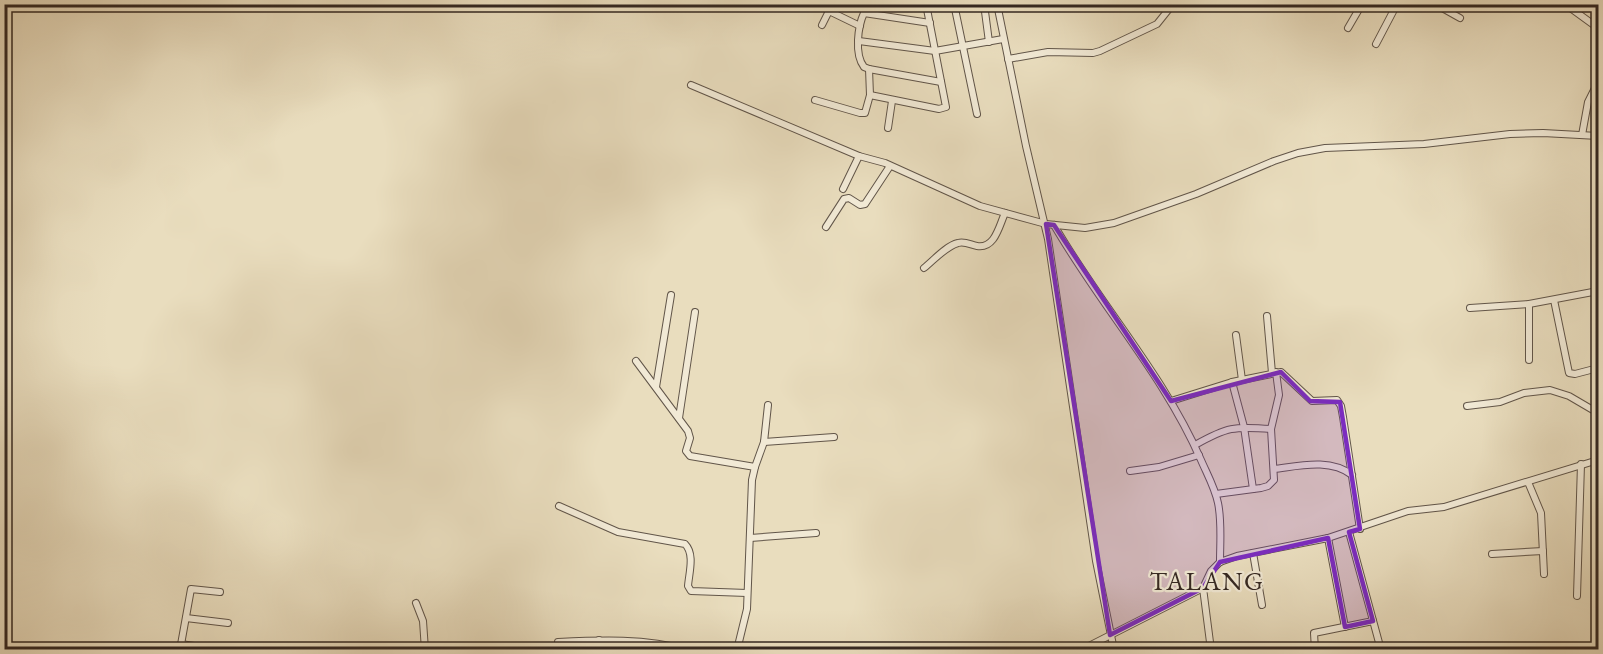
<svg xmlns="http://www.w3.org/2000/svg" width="1603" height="654" font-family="'EB Garamond',serif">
  <rect width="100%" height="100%" fill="#e9ddbe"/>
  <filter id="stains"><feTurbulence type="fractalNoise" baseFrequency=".00333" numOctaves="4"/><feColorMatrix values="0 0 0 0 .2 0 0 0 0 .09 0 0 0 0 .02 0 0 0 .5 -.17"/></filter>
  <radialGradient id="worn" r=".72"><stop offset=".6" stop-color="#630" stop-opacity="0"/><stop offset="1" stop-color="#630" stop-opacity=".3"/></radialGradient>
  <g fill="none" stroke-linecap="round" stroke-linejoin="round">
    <defs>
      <g id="minor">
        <path d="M818 4 829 11"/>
        <path d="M954 4 977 114"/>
        <path d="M984 4 989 42"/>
        <path d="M997 4 1026 146 1048 239 1096 561 1114 650"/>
        <path d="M1435 4 1460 18"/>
        <path d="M1565 4 1598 28"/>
        <path d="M930 23 864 13C858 26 854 54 864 67L869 69 941 82"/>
        <path d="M822 25 829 11 860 26"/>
        <path d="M1348 28 1362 4"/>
        <path d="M859 41 935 51 1003 39"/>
        <path d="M1376 44 1397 4"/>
        <path d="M1008 59 1048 52 1093 53 1100 51 1157 24 1173 4"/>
        <path d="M691 85 859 156"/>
        <path d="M870 95 939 109 946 107 926 4"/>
        <path d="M815 100 860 113H865L870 95 869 69"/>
        <path d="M888 128 892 101"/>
        <path d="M1582 135 1588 102 1598 82"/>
        <path d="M843 189 859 156 885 163 980 206 1046 224 1085 228 1114 223 1196 194 1274 161 1298 153 1325 148 1424 144 1510 134 1543 133 1598 136"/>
        <path d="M1054 225C1100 305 1164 375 1201 460 1207 474 1215 488 1218 503 1222 522 1220 542 1220 562"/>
        <path d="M826 227 844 199 849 198 860 205 865 204 890 166"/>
        <path d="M924 268C934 260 946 246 958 243 965 241 971 245 977 246 995 249 999 226 1005 213"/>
        <path d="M1554 300 1569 373 1575 374 1598 368"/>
        <path d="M1470 308 1529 304 1598 291"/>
        <path d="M1267 316 1272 373"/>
        <path d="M1236 335 1242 380"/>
        <path d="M1529 360V304"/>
        <path d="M636 361 688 431 690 438 686 451 690 456 755 467 752 480 747 609 737 650"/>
        <path d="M1232 382 1244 427 1253 489"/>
        <path d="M656 387 671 295"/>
        <path d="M1171 401 1232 382 1281 372 1312 401 1337 400 1341 406 1343 417 1360 529"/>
        <path d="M1467 406 1500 402 1524 393 1550 390 1569 396 1598 413"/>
        <path d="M679 418 695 312"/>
        <path d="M764 442 834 437"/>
        <path d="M1195 445C1227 427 1234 426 1271 429"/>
        <path d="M755 467 764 442 768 405"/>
        <path d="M1274 469C1299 466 1330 458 1352 475"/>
        <path d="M1130 471 1159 467 1199 455"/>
        <path d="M1528 482 1541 513 1544 574"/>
        <path d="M1216 494 1261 488 1268 486 1274 480 1271 429 1279 395 1276 372"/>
        <path d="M559 506 618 532 685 544C695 554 689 573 688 586L691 591 747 593"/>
        <path d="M1349 532 1381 650"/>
        <path d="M750 538 816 533"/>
        <path d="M1328 538 1345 627"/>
        <path d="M1253 553 1262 605"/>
        <path d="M1492 554 1543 551"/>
        <path d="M1577 596 1581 464"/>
        <path d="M416 603 423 621 425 650"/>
        <path d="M186 618 228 623"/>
        <path d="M558 642C600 640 646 638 687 650"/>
        <path d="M181 644 219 650"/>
        <path d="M180 650 191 589 220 592"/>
        <path d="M599 650V640"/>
        <path d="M1081 650 1203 588"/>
        <path d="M1211 650 1203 588 1211 571 1220 562 1237 556 1328 538 1408 511 1444 507 1598 460"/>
        <path d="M1315 650 1314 633 1373 621"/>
      </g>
    </defs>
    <use href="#minor" stroke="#615549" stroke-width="8"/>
    <use href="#minor" stroke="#f1e9d5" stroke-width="6"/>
  </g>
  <path fill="#7b2cbf" fill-opacity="0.2" stroke="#7b2cbf" stroke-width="4.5" stroke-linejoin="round" d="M1046 224 1054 225 1171 401 1281 372 1310 401 1340 402 1360 529 1349 532 1373 621 1345 627 1328 538 1220 562 1203 588 1110 635Z"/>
  <g text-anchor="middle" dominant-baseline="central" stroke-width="4.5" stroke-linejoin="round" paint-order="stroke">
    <g font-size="26" letter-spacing="1.5" fill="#342822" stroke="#f1e9d5">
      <text x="1207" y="581">TALANG</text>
    </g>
  </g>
  <rect width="1603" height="654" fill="none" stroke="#e9ddbe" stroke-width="24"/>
  <rect x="6" y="6" width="1591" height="642" fill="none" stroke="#342822" stroke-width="3"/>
  <rect x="12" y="12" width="1579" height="630" fill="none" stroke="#342822" stroke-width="1.5"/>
  <rect width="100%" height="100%" filter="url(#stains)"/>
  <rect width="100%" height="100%" fill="url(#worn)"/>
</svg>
